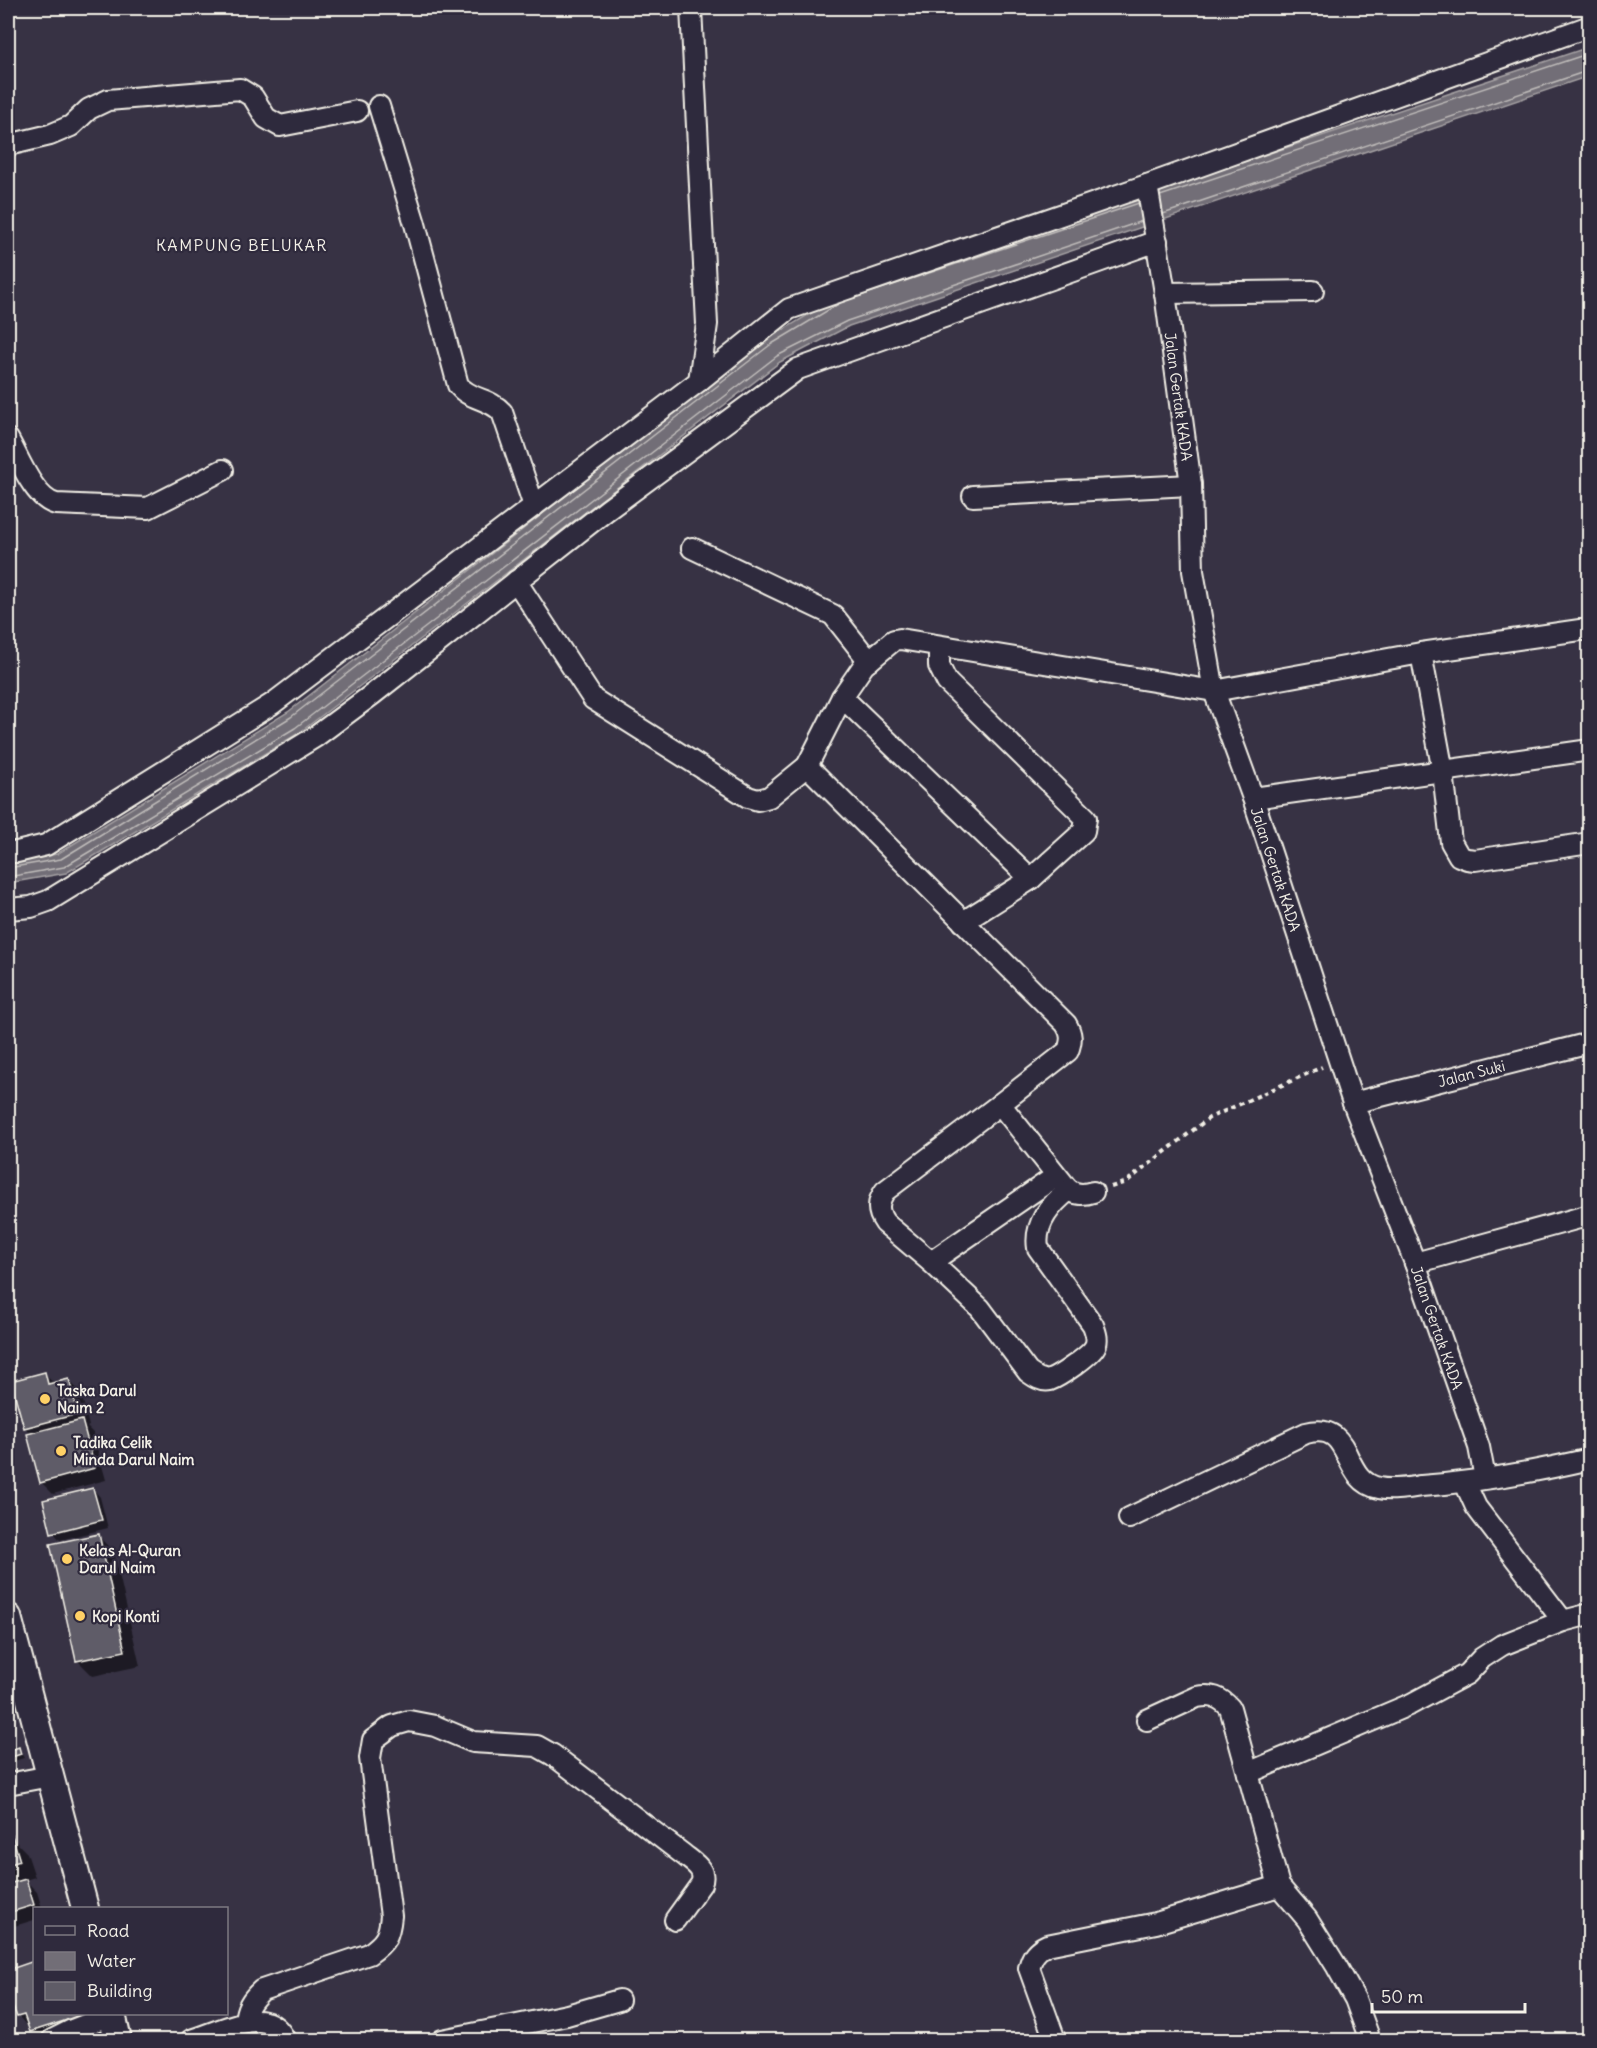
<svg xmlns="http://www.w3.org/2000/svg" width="1597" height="2048" font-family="Delius,sans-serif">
  <rect width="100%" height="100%" fill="#373244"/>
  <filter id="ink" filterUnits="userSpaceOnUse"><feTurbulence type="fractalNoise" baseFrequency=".0167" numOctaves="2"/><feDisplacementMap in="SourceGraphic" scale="12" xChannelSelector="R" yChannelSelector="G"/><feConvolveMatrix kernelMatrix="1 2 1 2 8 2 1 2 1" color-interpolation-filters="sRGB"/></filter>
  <g filter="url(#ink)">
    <path fill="#726e77" stroke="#a6a2a4" stroke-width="1.5" d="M1589 47V76L849 326 780 362 299 733 66 873 8 883V862L57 854 288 712 766 340 838 297Z"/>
    <g fill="#0007">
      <path d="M44 1374 55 1384 69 1381 81 1392 89 1426 87 1427 93 1433 106 1480 53 1494 41 1482 32 1435 25 1428Z"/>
      <path d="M93 1489 100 1497 108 1528 60 1540 53 1532Z"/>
      <path d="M98 1536 114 1552 140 1666 93 1676 77 1660Z"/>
      <path d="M8 1735 15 1750 19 1749 24 1758 14 1761 10 1756 8 1757Z"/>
      <path d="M11 1837 27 1853 35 1877 25 1880 37 1892 42 1908H34V1920L8 1928V1838Z"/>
      <path d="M34 1963V2014H100L51 2040H40L18 2016 15 2007 8 2002V1971Z"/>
    </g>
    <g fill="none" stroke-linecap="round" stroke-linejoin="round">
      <g stroke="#c0bdbb" stroke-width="1.5">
        <path d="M1160 196 1590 53"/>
        <path d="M1163 214 1590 70"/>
        <path d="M860 296 1139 203"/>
        <path d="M8 868 61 859 291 717 770 345 840 303"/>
        <path d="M8 877 64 867 295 728 777 356 847 321 1142 221"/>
      </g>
    </g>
    <g fill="#5f5c67" stroke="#f4f1e8" stroke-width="1.5">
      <path d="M45 1372 48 1384 69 1379 78 1414 24 1428 11 1381Z"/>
      <path d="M82 1420 95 1468 40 1483 27 1434Z"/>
      <path d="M93 1488 102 1520 51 1533 43 1500Z"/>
      <path d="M99 1534 125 1651 76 1661 50 1544Z"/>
      <path d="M19 1747 21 1754 9 1758 8 1751Z"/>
      <path d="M12 1835 20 1861 8 1865V1836Z"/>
      <path d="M26 1879 34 1905 8 1913V1884Z"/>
      <path d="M34 1961V2014H86L30 2032 24 2015 17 2017 8 1994V1970Z"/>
    </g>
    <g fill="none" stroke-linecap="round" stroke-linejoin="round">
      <defs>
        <g id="minor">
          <path d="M691 8 707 324 699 381"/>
          <path d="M379 106 415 224 458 385C469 400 490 398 502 412L534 506"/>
          <path d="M8 145 50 135 71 126 89 109 108 100 240 89 253 97 266 118 280 126 357 111"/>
          <path id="s1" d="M1147 185 1165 293 1191 485 1193 571 1214 691 1253 798 1353 1103 1415 1263 1479 1447 1485 1478"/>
          <path d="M1165 293 1313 291"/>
          <path d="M8 439C19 458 34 499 56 504L148 508 223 470"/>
          <path d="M973 496 1191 485"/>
          <path d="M692 548 833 615 869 661"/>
          <path d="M516 581 593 699 748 797 758 800 769 797 807 766 842 697 864 665 894 640 900 639 1214 691 1421 653 1580 630H1590"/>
          <path d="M939 647V666L947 682 1086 818 1084 831 1031 879 963 922"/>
          <path d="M1421 653 1443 772 1451 842 1459 856 1467 859 1475 860 1590 843"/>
          <path d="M842 697 1031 879"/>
          <path d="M807 766 1066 1024C1072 1034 1072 1040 1068 1051L1000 1104 1067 1188C1074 1195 1084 1195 1093 1192"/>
          <path d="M1253 798 1590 750"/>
          <path d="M8 852H17L46 845 272 704 699 381 789 309 1147 185 1590 26"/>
          <path d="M8 909 31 907 48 901 315 737 373 694 607 510 798 369 1157 241"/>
          <path id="s2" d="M1353 1103 1590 1043"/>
          <path d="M1000 1104 885 1191C877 1202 877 1212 885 1223L931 1262 980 1308 1028 1372C1035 1377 1042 1382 1050 1380 1059 1377 1089 1356 1094 1348 1099 1341 1096 1333 1093 1325L1038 1248C1034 1223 1051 1204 1069 1190"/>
          <path d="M931 1262 1056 1176"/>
          <path d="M1415 1263 1590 1215"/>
          <path d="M1465 1483 1476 1507 1563 1621"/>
          <path d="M1129 1518 1306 1433C1355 1420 1339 1480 1379 1488 1392 1491 1407 1488 1421 1486 1477 1482 1534 1472 1590 1459"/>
          <path d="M1147 1720 1197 1697C1212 1694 1220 1697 1230 1708L1279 1886 1307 1919 1337 1967 1355 1999 1370 2040"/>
          <path d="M1248 1773 1411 1704 1467 1674 1482 1658 1502 1645 1563 1621 1590 1614"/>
          <path d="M8 1784 50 1776"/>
          <path d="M245 2022C246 2008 251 2000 262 1990L369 1954C386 1942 389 1936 391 1916L370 1758 373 1740 392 1726 409 1721 435 1726 473 1742 537 1746 553 1755 684 1855C694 1863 707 1870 701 1884L675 1920"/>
          <path d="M52 2040 72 2030 113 2014"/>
          <path d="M191 2040C211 2034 245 2017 265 2022 275 2024 281 2032 285 2040"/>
          <path d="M442 2040 567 2015 619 2000"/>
          <path d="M1055 2040 1029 1968C1032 1956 1036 1950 1047 1945L1156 1923 1279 1886"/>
        </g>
        <g id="major">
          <path d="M8 1617 85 1908"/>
          <path d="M112 2014 118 2040"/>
        </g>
      </defs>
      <use href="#minor" stroke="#f4f1e8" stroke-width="24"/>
      <use href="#major" stroke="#f4f1e8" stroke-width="30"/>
      <path stroke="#f4f1e8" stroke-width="4" stroke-dasharray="4.5 4.5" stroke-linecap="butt" d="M1111 1187 1126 1182 1209 1118 1322 1067"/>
      <use href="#minor" stroke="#2f2a3d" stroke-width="20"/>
      <use href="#major" stroke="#2f2a3d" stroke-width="26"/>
    </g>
  </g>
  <g fill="#ffd166" stroke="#2f2a3d" stroke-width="2">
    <circle cx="45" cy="1399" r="6"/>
    <circle cx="61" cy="1451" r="6"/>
    <circle cx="67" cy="1559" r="6"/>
    <circle cx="80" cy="1616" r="6"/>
  </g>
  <g text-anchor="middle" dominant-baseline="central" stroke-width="4.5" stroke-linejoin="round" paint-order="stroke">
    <g font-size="15" fill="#f4f1e8" stroke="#2f2a3d">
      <text stroke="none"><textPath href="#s1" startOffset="214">Jalan Gertak KADA</textPath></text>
      <text stroke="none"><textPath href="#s1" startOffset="700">Jalan Gertak KADA</textPath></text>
      <text stroke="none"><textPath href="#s2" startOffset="122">Jalan Suki</textPath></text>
      <text stroke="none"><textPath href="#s1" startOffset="1186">Jalan Gertak KADA</textPath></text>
    </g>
    <g font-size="15" font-weight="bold" fill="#f4f1e8" stroke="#2f2a3d" text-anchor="start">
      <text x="57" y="1390">Taska Darul<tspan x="57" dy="17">Naim 2</tspan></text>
      <text x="73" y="1442">Tadika Celik<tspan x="73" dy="17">Minda Darul Naim</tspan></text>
      <text x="79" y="1550">Kelas Al-Quran<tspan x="79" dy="17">Darul Naim</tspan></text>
      <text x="92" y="1616">Kopi Konti</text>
    </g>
    <g font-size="16" letter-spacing="1.5" fill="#f4f1e8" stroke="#2f2a3d">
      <text x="242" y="245">KAMPUNG BELUKAR</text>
    </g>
  </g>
  <rect width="1597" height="2048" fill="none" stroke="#2f2a3d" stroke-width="30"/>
  <rect x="15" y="15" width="1567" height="2018" fill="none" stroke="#f4f1e8" stroke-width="2" filter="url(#ink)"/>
  <rect x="33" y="1907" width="195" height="108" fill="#2f2a3d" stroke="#7e7a81" stroke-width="1.5"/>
  <rect x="45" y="1926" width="30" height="9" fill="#2f2a3d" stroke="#7e7a81" stroke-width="1.5"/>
  <text x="87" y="1937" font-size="18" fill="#f4f1e8">Road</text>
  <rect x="45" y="1952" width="30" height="18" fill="#726e77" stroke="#7e7a81" stroke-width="1.5"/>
  <text x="87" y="1967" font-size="18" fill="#f4f1e8">Water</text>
  <rect x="45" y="1982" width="30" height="18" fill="#5f5c67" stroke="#7e7a81" stroke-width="1.5"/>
  <text x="87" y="1997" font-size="18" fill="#f4f1e8">Building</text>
  <path d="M1372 2003v9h153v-9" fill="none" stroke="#f4f1e8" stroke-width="3"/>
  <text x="1381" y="2003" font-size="18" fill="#f4f1e8" stroke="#2f2a3d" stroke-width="4.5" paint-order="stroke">50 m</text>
</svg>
